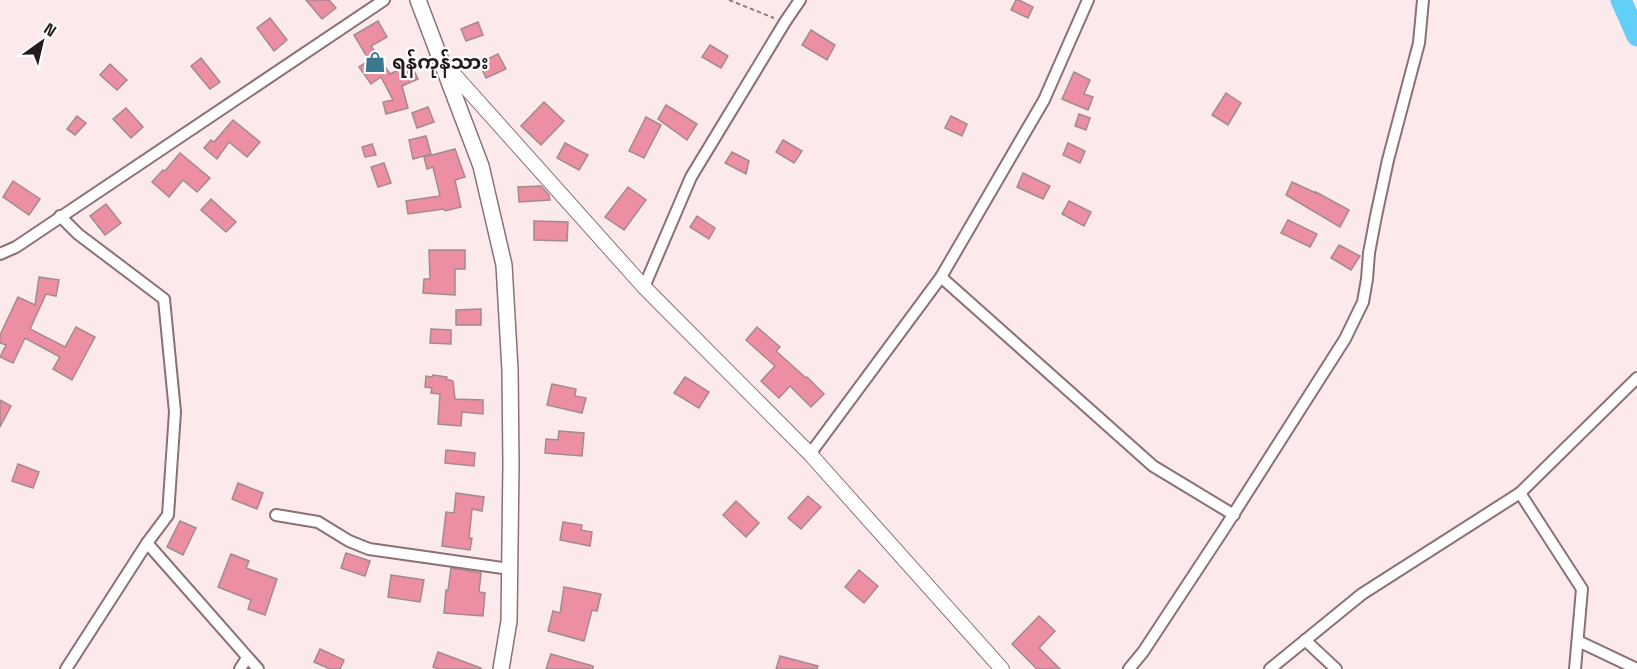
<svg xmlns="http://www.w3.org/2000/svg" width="1637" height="669" font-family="'Space Grotesk','Noto Sans Myanmar',sans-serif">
  <rect width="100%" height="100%" fill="#fce9ec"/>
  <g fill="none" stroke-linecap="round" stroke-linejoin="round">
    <path stroke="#62cff8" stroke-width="21" d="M1621 0 1637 36"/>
  </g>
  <g fill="#ec8fa2" stroke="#a5898d" stroke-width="1.5">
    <path d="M306 0H329L336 8 322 19Z"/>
    <path d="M1016 0H1019L1033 7 1028 18 1011 10Z"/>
    <path d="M270 18 287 40 274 51 257 28Z"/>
    <path d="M378 21 387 37 371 46 390 74 411 64 418 79 402 86 408 108 386 114 383 102 393 100 381 77 371 84 359 67 369 60 354 35Z"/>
    <path d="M478 22 483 35 466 41 461 29Z"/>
    <path d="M811 30 835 45 827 60 802 45Z"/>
    <path d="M710 45 728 56 721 68 702 57Z"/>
    <path d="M498 54 506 69 486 78 479 63Z"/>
    <path d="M201 58 220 82 210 89 191 66Z"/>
    <path d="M110 64 127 80 117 90 100 75Z"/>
    <path d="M1074 72 1090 80 1084 94 1093 97 1088 110 1062 99Z"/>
    <path d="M1226 93 1241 103 1228 125 1212 115Z"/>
    <path d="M544 102 564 121 541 145 521 126Z"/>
    <path d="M666 105 697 124 687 140 658 119Z"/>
    <path d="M428 107 434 122 417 128 412 113Z"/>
    <path d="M126 108 143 127 131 138 113 119Z"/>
    <path d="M1079 114 1090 118 1086 130 1075 126Z"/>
    <path d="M77 116 86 123 75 135 67 129Z"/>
    <path d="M951 116 967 124 962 136 945 128Z"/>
    <path d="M646 117 661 125 644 158 629 151Z"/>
    <path d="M233 120 260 142 247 157 229 142 217 159 204 148 211 140 214 142Z"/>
    <path d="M426 136 431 154 413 159 409 140Z"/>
    <path d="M783 140 802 151 794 163 776 152Z"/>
    <path d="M565 143 588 155 579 170 557 158Z"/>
    <path d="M1068 143 1085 151 1080 163 1063 155Z"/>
    <path d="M372 144 376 155 365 157 362 147Z"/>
    <path d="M455 149 465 177 455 180 461 207 445 211 444 209 408 214 406 201 440 196 433 167 427 169 424 157Z"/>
    <path d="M732 152 749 161 746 174 725 163Z"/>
    <path d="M180 153 210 178 197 192 183 180 169 197 152 182 163 170 165 171Z"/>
    <path d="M384 163 391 183 378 187 371 167Z"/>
    <path d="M1023 173 1050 186 1043 199 1017 187Z"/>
    <path d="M13 181 40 199 29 215 3 197Z"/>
    <path d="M1292 182 1316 193V192L1349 210 1340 227 1286 195Z"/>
    <path d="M541 186 549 195 550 200 519 202 518 187Z"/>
    <path d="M628 187 646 200 624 230 605 217Z"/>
    <path d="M211 199 236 222 226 232 201 210Z"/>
    <path d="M1069 201 1091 212 1084 226 1062 214Z"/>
    <path d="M106 204 121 223 105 235 90 216Z"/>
    <path d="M697 216 715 228 709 239 690 227Z"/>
    <path d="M1288 220 1317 234 1310 247 1281 233Z"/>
    <path d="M534 221 568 222 567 241 534 240Z"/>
    <path d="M1339 245 1360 256 1351 270 1331 258Z"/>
    <path d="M429 250H465V269H455V295L423 293 424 279H430Z"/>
    <path d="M39 277 59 280 56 296 46 294 30 329 65 347 76 327 95 337 72 380 53 369 60 357 25 338 13 363 0 357 6 345 0 343V335L18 297 35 305Z"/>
    <path d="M481 309V325H456V310Z"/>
    <path d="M757 327 780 347 776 351 806 378 807 377 824 394 811 407 790 386 779 398 761 381 775 366 746 340Z"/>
    <path d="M431 329 451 330V344L430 343Z"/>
    <path d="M433 375 447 377 446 379 453 381 455 399 483 400V414L462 412 461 426 438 424 440 394 431 393 432 388 425 387 426 376 432 377Z"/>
    <path d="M685 377 709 392 699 408 674 393Z"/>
    <path d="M552 384 576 389 575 396 586 398 582 413 547 405Z"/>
    <path d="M0 400 11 406 0 427Z"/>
    <path d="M559 431 584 433 582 456 545 453 546 439 558 440Z"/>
    <path d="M446 450 475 453 474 466 445 463Z"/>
    <path d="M18 464 39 472 33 488 12 481Z"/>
    <path d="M238 483 263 493 257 509 232 499Z"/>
    <path d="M456 493 484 497 482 511 472 509 469 538H472L470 550 442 546 446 512 454 513Z"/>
    <path d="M808 496 821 507 801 529 788 518Z"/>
    <path d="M736 501 759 523 746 537 723 515Z"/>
    <path d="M180 521 196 528 183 555 167 547Z"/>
    <path d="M563 522 582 525 581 530 592 532 590 546 560 540Z"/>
    <path d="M346 553 370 561 365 576 341 568Z"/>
    <path d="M231 554 249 561 246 568 277 579 265 615 248 609 251 600 218 587Z"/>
    <path d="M451 568 481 573 479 592 485 593 483 616 444 613 446 590H448Z"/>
    <path d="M859 570 878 586 864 603 845 587Z"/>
    <path d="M391 575 424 580 420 602 388 597Z"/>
    <path d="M564 587 601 594 597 611 592 610 584 641 548 631 553 611 560 613Z"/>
    <path d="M1039 616 1055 631 1039 648 1060 669H1037L1012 644Z"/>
    <path d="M320 649 344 660 340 669H330L314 662Z"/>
    <path d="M438 652 481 668V669H438L433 667Z"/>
    <path d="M551 654 593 666V669H546Z"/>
    <path d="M780 656 818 666 817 669H776Z"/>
  </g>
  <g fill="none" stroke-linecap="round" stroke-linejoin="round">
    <defs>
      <g id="street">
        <path d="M60 216 78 234 164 299 175 412 168 515 147 543 66 669"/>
        <path d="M0 254 16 247 384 0"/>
        <path d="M941 277 1153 466 1234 515"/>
        <path d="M644 287 691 177 785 22 800 0"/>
        <path d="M810 454 941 277 1044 100 1088 0"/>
        <path d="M1520 493 1582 589 1575 669"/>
        <path d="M276 515 318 522 349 541 369 549 510 569"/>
        <path d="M147 543 258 669"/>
        <path d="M1305 640 1336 669"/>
        <path d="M1578 641 1637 669"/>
        <path d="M240 669 247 658"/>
        <path d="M1129 669 1143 652 1224 529 1345 339 1363 302 1367 279 1369 253 1376 216 1388 160 1419 43 1423 0"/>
        <path d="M1270 669 1362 594 1520 493 1637 378"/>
      </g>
      <path id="secondary" d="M442 61 644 287 810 454 1002 669"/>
      <path id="primary" d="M418 0 481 166 504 265 510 370 511 464 509 621 501 669"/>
    </defs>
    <use href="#street" stroke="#8c7075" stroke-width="14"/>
    <use href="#secondary" stroke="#8c7075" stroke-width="16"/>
    <use href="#primary" stroke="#8c7075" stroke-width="18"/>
    <path stroke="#8e7f81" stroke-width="2" stroke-dasharray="4.5 3" stroke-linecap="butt" d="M729 0 774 18"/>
    <use href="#street" stroke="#fff" stroke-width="10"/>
    <use href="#secondary" stroke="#fff" stroke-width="14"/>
    <use href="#primary" stroke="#fff" stroke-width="15"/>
  </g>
  <defs>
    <symbol id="shop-bare" viewBox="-9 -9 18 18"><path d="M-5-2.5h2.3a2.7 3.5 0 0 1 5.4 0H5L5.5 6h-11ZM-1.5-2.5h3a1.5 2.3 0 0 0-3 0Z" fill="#3b778e" stroke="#fff" stroke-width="2.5" paint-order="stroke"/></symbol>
  </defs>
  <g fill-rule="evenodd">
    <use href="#shop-bare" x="360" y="47" width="30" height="30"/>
  </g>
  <g text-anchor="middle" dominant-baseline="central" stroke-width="4.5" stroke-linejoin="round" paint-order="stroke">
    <g font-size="20" font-weight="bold" fill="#251a1c" stroke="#fff" text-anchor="start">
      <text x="392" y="62">ရန်ကုန်သား</text>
    </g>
  </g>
  <g transform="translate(42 42) rotate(34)" stroke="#ffffff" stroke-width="4.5" paint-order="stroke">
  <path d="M0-4.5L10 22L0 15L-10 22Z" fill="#251a1c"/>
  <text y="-9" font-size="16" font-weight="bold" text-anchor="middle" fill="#251a1c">N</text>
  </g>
</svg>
